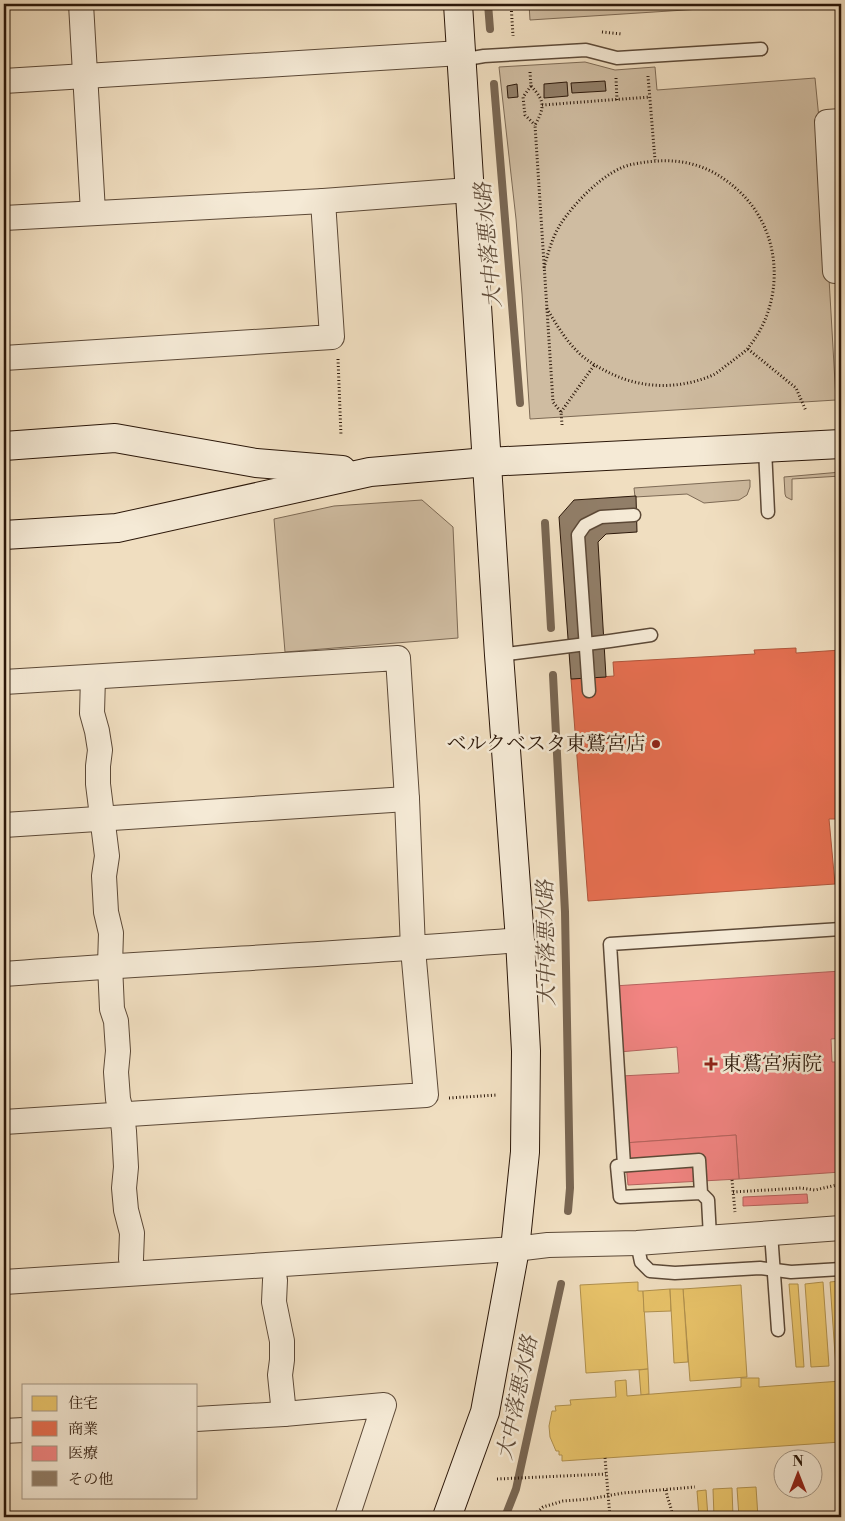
<svg xmlns="http://www.w3.org/2000/svg" width="845" height="1521" font-family="'Libre Bodoni','Noto Serif JP',serif">
  <rect width="100%" height="100%" fill="#f0dec0"/>
  <filter id="stains"><feTurbulence type="fractalNoise" baseFrequency=".004" numOctaves="4"/><feColorMatrix values="0 0 0 0 .2 0 0 0 0 .09 0 0 0 0 .02 0 0 0 .5 -.17"/></filter>
  <radialGradient id="worn" r=".72"><stop offset=".6" stop-color="#630" stop-opacity="0"/><stop offset="1" stop-color="#630" stop-opacity=".3"/></radialGradient>
  <g fill="#cfbca1" stroke="#7d6a55">
    <path d="M529 4H778L530 20Z"/>
    <path d="M585 62 615 70 655 67 657 90 815 78 821 139 836 400 530 419 522 294 516 219 499 67Z"/>
    <path d="M841 472V476L792 479V500L786 497 785 494 784 477Z"/>
    <path d="M750 480V487L747 495 739 500 704 503 687 494 635 497 634 488Z"/>
    <path d="M422 500 453 527 458 638 285 652 274 519 334 506Z"/>
  </g>
  <g fill="#e9c46a" stroke="#b0904d">
    <path d="M839 1281 841 1310V1369H836L830 1282Z"/>
    <path d="M638 1282V1291H643L648 1369 586 1373 580 1285Z"/>
    <path d="M823 1282 829 1366 811 1367 805 1284Z"/>
    <path d="M789 1284H798L804 1367H796Z"/>
    <path d="M741 1285 747 1377 690 1381 683 1289Z"/>
    <path d="M670 1289 671 1311 644 1312 643 1291Z"/>
    <path d="M670 1289H683L688 1362 674 1363Z"/>
    <path d="M648 1369 649 1394 641 1395 639 1370Z"/>
    <path d="M741 1378H759V1387L841 1381V1442L562 1461V1455H559V1451H556L550 1437 549 1426 552 1411H556L555 1406 571 1405 570 1400 616 1397 615 1381 626 1380 627 1396 741 1387Z"/>
    <path d="M756 1487 758 1517H739L737 1488Z"/>
    <path d="M732 1488 733 1517H714L713 1489Z"/>
    <path d="M706 1490 708 1517H699L697 1491Z"/>
  </g>
  <path fill="#e76f51" stroke="#af553b" d="M796 648V653L841 650V819H829L835 884 588 901 571 679 614 676 613 662 755 654 754 650Z"/>
  <g fill="#f28482" stroke="#b6635e">
    <path d="M841 971V1038L831 1039 832 1062H841V1172L739 1179 736 1135 624 1143 621 1076 679 1073 677 1047 619 1052 614 986Z"/>
    <path d="M736 1135 739 1179 628 1185 624 1143Z"/>
    <path d="M807 1194 808 1203 743 1206V1197Z"/>
  </g>
  <g fill="none" stroke-linecap="round" stroke-linejoin="round">
    <g stroke="#796652" stroke-width="8">
      <path d="M488 4 490 29"/>
      <path d="M494 84 520 403"/>
      <path d="M545 523 551 628"/>
      <path d="M553 675 565 912 570 1188 568 1211"/>
      <path d="M505 1517 516 1489 561 1284"/>
    </g>
  </g>
  <g fill="#917e68" stroke="#2b1709">
    <path d="M605 81 606 91 572 93 571 83Z"/>
    <path d="M567 82 568 96 544 98V84Z"/>
    <path d="M517 84 518 97 508 98 507 86Z"/>
    <path d="M636 496 637 532 606 534 598 542 606 677 571 679 559 517 574 500Z"/>
  </g>
  <g fill="none" stroke-linecap="round" stroke-linejoin="round">
    <defs>
      <g id="lane">
        <path d="M461 60 484 56 586 50 617 58 761 49"/>
        <path d="M765 449 768 512"/>
        <path d="M499 655 610 641 651 635"/>
        <path d="M589 691 578 535 585 525 601 517 634 515"/>
        <path d="M624 1165 610 944 841 929"/>
        <path d="M701 1193 620 1197 617 1166 699 1160 701 1193 708 1200 710 1237"/>
        <path d="M771 1233 778 1330"/>
        <path d="M637 1243 641 1262 650 1271 675 1273 760 1268 791 1272 841 1269"/>
      </g>
      <g id="street">
        <path d="M81 4 93 212"/>
        <path d="M4 81 461 53"/>
        <path d="M841 121 827 122 835 271H841"/>
        <path d="M4 218 323 201 469 190"/>
        <path d="M4 358 332 337 323 201"/>
        <path d="M93 677 92 713 97 731 100 750 98 766V784L107 856 104 876 106 912 111 933 110 965 112 1009 116 1021 118 1051 116 1072 118 1099 122 1115 124 1131 126 1167 124 1188 126 1210 132 1233 131 1259"/>
        <path d="M4 682 398 658 407 799 413 949 426 1095 4 1122"/>
        <path d="M4 825 407 799"/>
        <path d="M4 974C176 961 348 954 520 940"/>
        <path d="M275 1280 274 1302 282 1341V1360L280 1375 284 1414"/>
        <path d="M4 1282 515 1249 548 1245 637 1243 841 1228"/>
        <path d="M196 1419 284 1414 384 1405 347 1517"/>
        <path d="M4 1431 24 1430"/>
      </g>
      <g id="secondary">
        <path d="M4 446 115 438 256 463 342 470"/>
        <path d="M4 535 117 528 370 472 487 462 841 444"/>
        <path d="M447 1517 485 1412 515 1249 525 1152 526 1051 520 940 499 655 458 4"/>
      </g>
    </defs>
    <use href="#lane" stroke="#5c4937" stroke-width="15"/>
    <use href="#street" stroke="#5c4937" stroke-width="26"/>
    <use href="#secondary" stroke="#2b1709" stroke-width="30"/>
    <g stroke="#2b1709" stroke-width="3" stroke-dasharray="1 2.5" stroke-linecap="butt">
      <path d="M511 4 513 36"/>
      <path d="M602 32 622 34"/>
      <path d="M530 72 531 86 523 97 525 115 535 125"/>
      <path d="M648 76 655 160"/>
      <path d="M616 78 617 100"/>
      <path d="M531 86C545 101 545 107 535 125L553 402 561 412 562 425"/>
      <path d="M542 105 650 97"/>
      <path d="M544 268C548 253 552 238 560 225 574 203 607 168 634 164 676 156 709 162 741 193 783 234 785 303 748 348 744 353 737 357 731 362 725 366 719 372 713 375 681 389 645 389 614 375 601 369 586 361 576 350 564 338 555 322 546 307"/>
      <path d="M748 349 796 388 806 411"/>
      <path d="M338 359 341 436"/>
      <path d="M561 412 595 364"/>
      <path d="M449 1098 497 1095"/>
      <path d="M732 1180 735 1212"/>
      <path d="M733 1192 801 1188 815 1190 841 1184"/>
      <path d="M605 1458 610 1517"/>
      <path d="M497 1479 606 1474"/>
      <path d="M666 1490C667 1498 670 1503 671 1509 672 1512 672 1515 673 1517"/>
      <path d="M532 1517 543 1507 563 1501 589 1499 623 1493 695 1487"/>
    </g>
    <use href="#lane" stroke="#f5ead6" stroke-width="12"/>
    <use href="#street" stroke="#f5ead6" stroke-width="24"/>
    <use href="#secondary" stroke="#f5ead6" stroke-width="28"/>
  </g>
  <g fill="#8f2418" stroke="#f5ead6" stroke-width="2">
    <circle cx="656" cy="744" r="5"/>
    <path d="M708.5 1056.5h5v5h5v5h-5v5h-5v-5h-5v-5h5z"/>
  </g>
  <g text-anchor="middle" dominant-baseline="central" stroke-width="5" stroke-linejoin="round" paint-order="stroke">
    <g font-size="20" fill="#2b1709" stroke="#f5ead6" text-anchor="end">
      <text x="646" y="744">ベルクベスタ東鷲宮店</text>
      <text x="722" y="1064" text-anchor="start">東鷲宮病院</text>
    </g>
    <g font-size="21" font-style="italic" fill="#5f4b39" stroke="#f5ead6">
      <text transform="translate(489 245) rotate(-95)">大中落悪水路</text>
      <text transform="translate(547 943) rotate(-91)">大中落悪水路</text>
      <text transform="translate(518 1398) rotate(-78)">大中落悪水路</text>
    </g>
  </g>
  <rect width="845" height="1521" fill="none" stroke="#f0dec0" stroke-width="20"/>
  <rect x="5" y="5" width="835" height="1511" fill="none" stroke="#2b1709" stroke-width="2.5"/>
  <rect x="10" y="10" width="825" height="1501" fill="none" stroke="#2b1709"/>
  <rect x="22" y="1384" width="175" height="115" fill="#f5ead6" stroke="#a49684"/>
  <rect x="32" y="1396" width="25" height="15" fill="#e9c46a" stroke="#a49684"/>
  <text x="68" y="1408" font-size="15" fill="#2b1709">住宅</text>
  <rect x="32" y="1421" width="25" height="15" fill="#e76f51" stroke="#a49684"/>
  <text x="68" y="1434" font-size="15" fill="#2b1709">商業</text>
  <rect x="32" y="1446" width="25" height="15" fill="#f28482" stroke="#a49684"/>
  <text x="68" y="1458" font-size="15" fill="#2b1709">医療</text>
  <rect x="32" y="1471" width="25" height="15" fill="#917e68" stroke="#a49684"/>
  <text x="68" y="1484" font-size="15" fill="#2b1709">その他</text>
  <g transform="translate(798 1474)"><circle r="24" fill="#f5ead6" stroke="#a49684"/>
  <path d="M0-4L9 19L0 12L-9 19Z" fill="#8f2418"/>
  <text y="-8" font-size="14" font-weight="bold" text-anchor="middle" fill="#2b1709">N</text>
  </g>
  <rect width="100%" height="100%" filter="url(#stains)"/>
  <rect width="100%" height="100%" fill="url(#worn)"/>
</svg>
